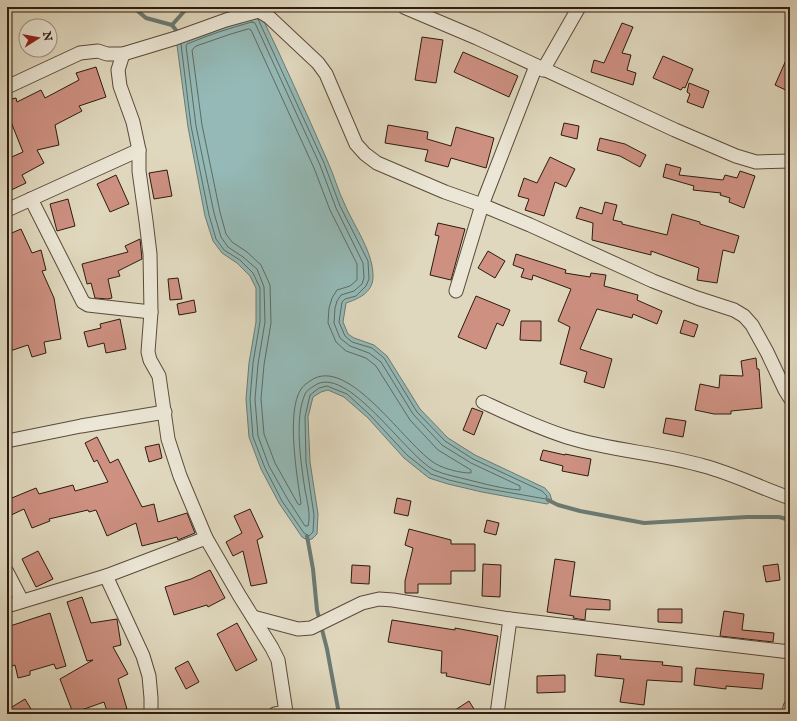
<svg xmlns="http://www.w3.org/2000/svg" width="797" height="721" font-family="'IM FELL English',serif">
  <rect width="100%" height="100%" fill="#e0d8be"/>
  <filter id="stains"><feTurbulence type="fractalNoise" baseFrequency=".005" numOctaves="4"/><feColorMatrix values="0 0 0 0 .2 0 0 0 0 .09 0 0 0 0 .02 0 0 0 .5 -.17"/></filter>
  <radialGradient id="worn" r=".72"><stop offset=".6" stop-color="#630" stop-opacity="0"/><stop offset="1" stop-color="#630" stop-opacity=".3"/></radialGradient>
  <path fill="#94b9b6" stroke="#6b7a73" d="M259 11C283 60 305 110 327 160 334 175 338 191 345 205 355 228 374 253 373 278 372 293 358 299 346 303L343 322 348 334 354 338 374 345 387 356 420 409 448 438 475 455 545 488 550 494 552 501 547 504 482 492 448 484 429 478 404 458 368 418 344 397 328 390 321 392 313 397 308 417 310 462 318 514 317 534 312 539 307 540 302 537 279 503 261 469 249 437 246 399 249 363 256 322V288L250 276 237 263 222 253 213 241 205 216 188 127 176 38Z"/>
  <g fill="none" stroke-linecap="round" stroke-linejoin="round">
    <g stroke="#606a62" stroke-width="1">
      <path d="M252 22 255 23 320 165 336 208 363 263 364 278 362 284 354 291 341 295 337 301 335 308 334 323 340 338 350 346 369 353 381 362 413 414 442 445 471 463 520 486V490C503 489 485 484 469 480 458 477 445 475 434 470 406 456 346 362 314 386 311 388 307 390 305 394 294 419 301 463 305 490 307 501 311 515 308 526H305L287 498 269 466 258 436 255 399 258 364 265 322 264 287 257 269 243 257 228 247 221 237 214 213 196 126 186 46 187 44C208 35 230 28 252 22Z"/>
      <path d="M249 29 251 30 314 168 330 210 357 264V280L350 286 337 290 332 298 329 308 328 323 336 342 346 351 366 358 376 366 410 420 438 450 471 470V473C460 473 445 469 436 464 406 447 348 353 310 381 307 383 303 386 301 389 286 412 297 476 301 503L300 505 298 504 275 463 264 434 261 399 264 365 271 323 270 285 261 265 247 252 232 242 226 234 220 212 202 125 192 50 196 46 231 34Z"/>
      <path d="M181 44 191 126 209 215 216 239 224 250 240 260 253 273 260 288V322L253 363 250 399 253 437 265 468 282 501 304 533 309 536 313 532 314 515 306 462 305 417 310 395 319 388 327 386 347 394 370 415 407 455 431 474 449 480 483 488 546 499 547 496 542 491 473 459 445 441 417 412 384 358 372 348 352 342 345 336 339 322 342 302 345 299 356 296 366 286 369 279 368 261 340 206 324 163 258 19"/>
    </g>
    <g stroke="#6b7a73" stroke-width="4">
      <path d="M133 7 146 18 172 25 179 34"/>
      <path d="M172 25 188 7"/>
      <path d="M548 500 558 505 580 511 644 523 747 517H779L790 520"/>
      <path d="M307 536 313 569 317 610 327 649 339 714"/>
    </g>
  </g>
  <g fill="#cd9081" stroke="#2d1b0f">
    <path d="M622 23 633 27 622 53 631 55 627 70 636 73 633 85 591 72 594 60 604 63Z"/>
    <path d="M422 37 443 40 436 83 415 80Z"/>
    <path d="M790 51V92L775 85Z"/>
    <path d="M463 52 518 76 509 97 454 72Z"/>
    <path d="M663 56 693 69 685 88 683 87 681 90 653 78Z"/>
    <path d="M96 67 106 97 79 106 82 111 55 125 59 145 37 150 44 163 22 175 26 183 7 192V159L23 152 7 112V100L16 98 17 102 41 90 45 98 79 80 76 73Z"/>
    <path d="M689 83 709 91 703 108 687 102 690 94 687 92Z"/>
    <path d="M564 123 579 126 577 139 561 135Z"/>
    <path d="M388 125 428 132 427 139 451 146 456 127 494 138 486 168 451 158 448 167 425 161 428 150 385 143Z"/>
    <path d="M600 138 625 144 646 155 640 167 620 156 597 150Z"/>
    <path d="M550 157 575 169 566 187 555 182 544 216 525 210 529 199 518 196 524 178 537 183Z"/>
    <path d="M666 164 681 168 679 175 723 180 725 175 737 178 740 171 755 176 744 208 729 202 730 198 720 195 721 193 693 190 694 186 663 177Z"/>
    <path d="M167 170 172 196 154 199 149 173Z"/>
    <path d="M116 175 129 204 110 212 97 184Z"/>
    <path d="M68 199 75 226 57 231 50 204Z"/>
    <path d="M605 202 617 205 613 220 622 222V224L667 235 672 214 700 222V224L739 236 734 253 723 250 717 283 697 280 699 268 651 251V255L592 240 593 223 576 218 580 207 602 214Z"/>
    <path d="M438 223 465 229 451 280 430 275 439 236 435 235Z"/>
    <path d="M21 229 32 253 41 250 46 270 42 271 54 298 61 339 44 342 46 353 32 357 28 345 7 352V235Z"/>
    <path d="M140 239 142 259 118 271 120 276 108 279 112 298 108 299 95 298 91 283 87 284 82 264 128 252 125 246Z"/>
    <path d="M488 251 505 261 495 278 478 268Z"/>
    <path d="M516 254 566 270 565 273 590 277 591 273 606 275 604 286 638 295 637 300 662 311 657 324 633 314 632 318 597 309 580 349 612 359 604 388 584 382 587 372 560 364 570 327 558 321 571 289 533 275 532 280 521 277 524 269 513 265Z"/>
    <path d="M178 278 182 299 170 300 168 279Z"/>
    <path d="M476 296 510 310 503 326 497 323 486 349 458 337Z"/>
    <path d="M194 300 196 312 179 315 177 304Z"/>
    <path d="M120 319 126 349 106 353 104 343 88 347 84 332 101 328 100 324Z"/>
    <path d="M684 320 698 325 694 337 680 333Z"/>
    <path d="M521 321H541V341L520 340Z"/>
    <path d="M756 358 757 369H759L762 408 731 411V414H714L695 410 700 384 719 388 720 375 743 376 741 361Z"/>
    <path d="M472 408 483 412 474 435 463 430Z"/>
    <path d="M666 418 686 421 683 437 663 433Z"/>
    <path d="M97 437 110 463 118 459 142 507 154 504 158 522 187 513 195 533 178 540 177 537 142 546 136 523 107 536 96 510 89 512 88 510 49 519 50 521 32 528 24 509 7 517V500L36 488 39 494 73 485 75 491 108 482 97 460 94 462 85 443Z"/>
    <path d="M159 444 162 458 149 462 145 447Z"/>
    <path d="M543 450 565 455V454L591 459 588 476 562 471 563 466 540 460Z"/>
    <path d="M397 498 411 501 408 516 394 513Z"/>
    <path d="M250 509 263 537 257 540 267 583 251 586 243 551 233 556 226 542 242 533 234 516Z"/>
    <path d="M487 520 499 523 496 535 484 532Z"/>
    <path d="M409 529 451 540V544H475V571H451V584H418V593H405V581L413 548 405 545Z"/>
    <path d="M38 551 53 579 36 587 22 559Z"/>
    <path d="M555 559 575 562 570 596 610 600V610L586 609 585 620 573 618 574 616 547 612Z"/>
    <path d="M483 564 501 565 500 597 482 596Z"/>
    <path d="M778 564 780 580 766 582 763 566Z"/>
    <path d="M352 565 370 566 369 584 351 583Z"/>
    <path d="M210 570 225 598 208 607 207 605 174 615 165 587 191 579Z"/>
    <path d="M82 597 91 623 117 619 121 645 113 647 128 674 118 679 127 709 108 714 104 702 73 713 60 679 93 660 87 661 67 602Z"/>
    <path d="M658 609H682V623L658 622Z"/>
    <path d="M724 611 744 614 742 630 774 633 773 642 720 636Z"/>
    <path d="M50 613 66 666 56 669 54 664 30 671V675L18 678 15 665 7 668V627Z"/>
    <path d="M392 620 455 630V628L498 636 490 685 446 676 447 673H441L442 651 388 642Z"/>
    <path d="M237 623 257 660 236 671 217 634Z"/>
    <path d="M597 654 621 656 620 659 663 662 662 665 682 667V682L647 680 644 705 620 702 624 679 595 676Z"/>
    <path d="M188 661 199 682 186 689 175 668Z"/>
    <path d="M696 668 764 674 762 689 726 686V689L694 685Z"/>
    <path d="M565 675V692L537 693V676Z"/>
    <path d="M25 699 34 714H7V710Z"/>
    <path d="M469 701 477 714H449Z"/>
  </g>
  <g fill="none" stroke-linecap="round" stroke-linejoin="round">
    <defs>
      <g id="street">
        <path d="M404 7 477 38 675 130 736 156 756 162 790 161"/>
        <path d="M123 54 118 70 120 86 133 122 139 150V171L146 221 150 254 151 312 148 352 150 360 159 376 168 439 180 476 206 538 239 595 272 648 278 660 286 712 275 714"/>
        <path d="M543 70 579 7"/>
        <path d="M7 87 80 53 98 51 107 54H123L176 38 226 20 259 11 269 17 318 63 326 74 356 144 365 154 377 163 445 192 482 205 530 225 653 281 697 298 734 310 744 316 752 325 767 352 785 390 790 398"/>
        <path d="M31 199 83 302 88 305 151 312"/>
        <path d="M7 210 139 150"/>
        <path d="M456 291 482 205 536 66"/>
        <path d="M483 402C511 415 538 428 567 437 612 451 660 453 704 466 734 474 761 488 790 498"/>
        <path d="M7 441 81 426 165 412"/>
        <path d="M7 572 22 601"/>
        <path d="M106 576 143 656 149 676 151 698V714"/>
        <path d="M7 606 106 576 206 538"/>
        <path d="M253 617 298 629 311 628 362 603 379 599 393 600 510 619 790 652"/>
        <path d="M497 714 510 619"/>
        <path d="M789 714 790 707"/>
      </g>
    </defs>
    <use href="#street" stroke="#5a4a3b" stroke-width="15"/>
    <use href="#street" stroke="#ebe6d5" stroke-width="13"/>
  </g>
  <rect width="797" height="721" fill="none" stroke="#e0d8be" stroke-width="24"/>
  <rect x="8" y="8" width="781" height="705" fill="none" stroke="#2d1b0f" stroke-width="2"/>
  <rect x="12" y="12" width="773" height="697" fill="none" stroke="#2d1b0f"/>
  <g transform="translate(38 38) rotate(79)"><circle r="19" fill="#ebe6d5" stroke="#9f9586"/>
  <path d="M0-3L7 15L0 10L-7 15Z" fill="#8f2418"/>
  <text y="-6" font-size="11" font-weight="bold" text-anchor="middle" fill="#2d1b0f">N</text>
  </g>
  <rect width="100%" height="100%" filter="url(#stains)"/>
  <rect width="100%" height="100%" fill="url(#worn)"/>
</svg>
